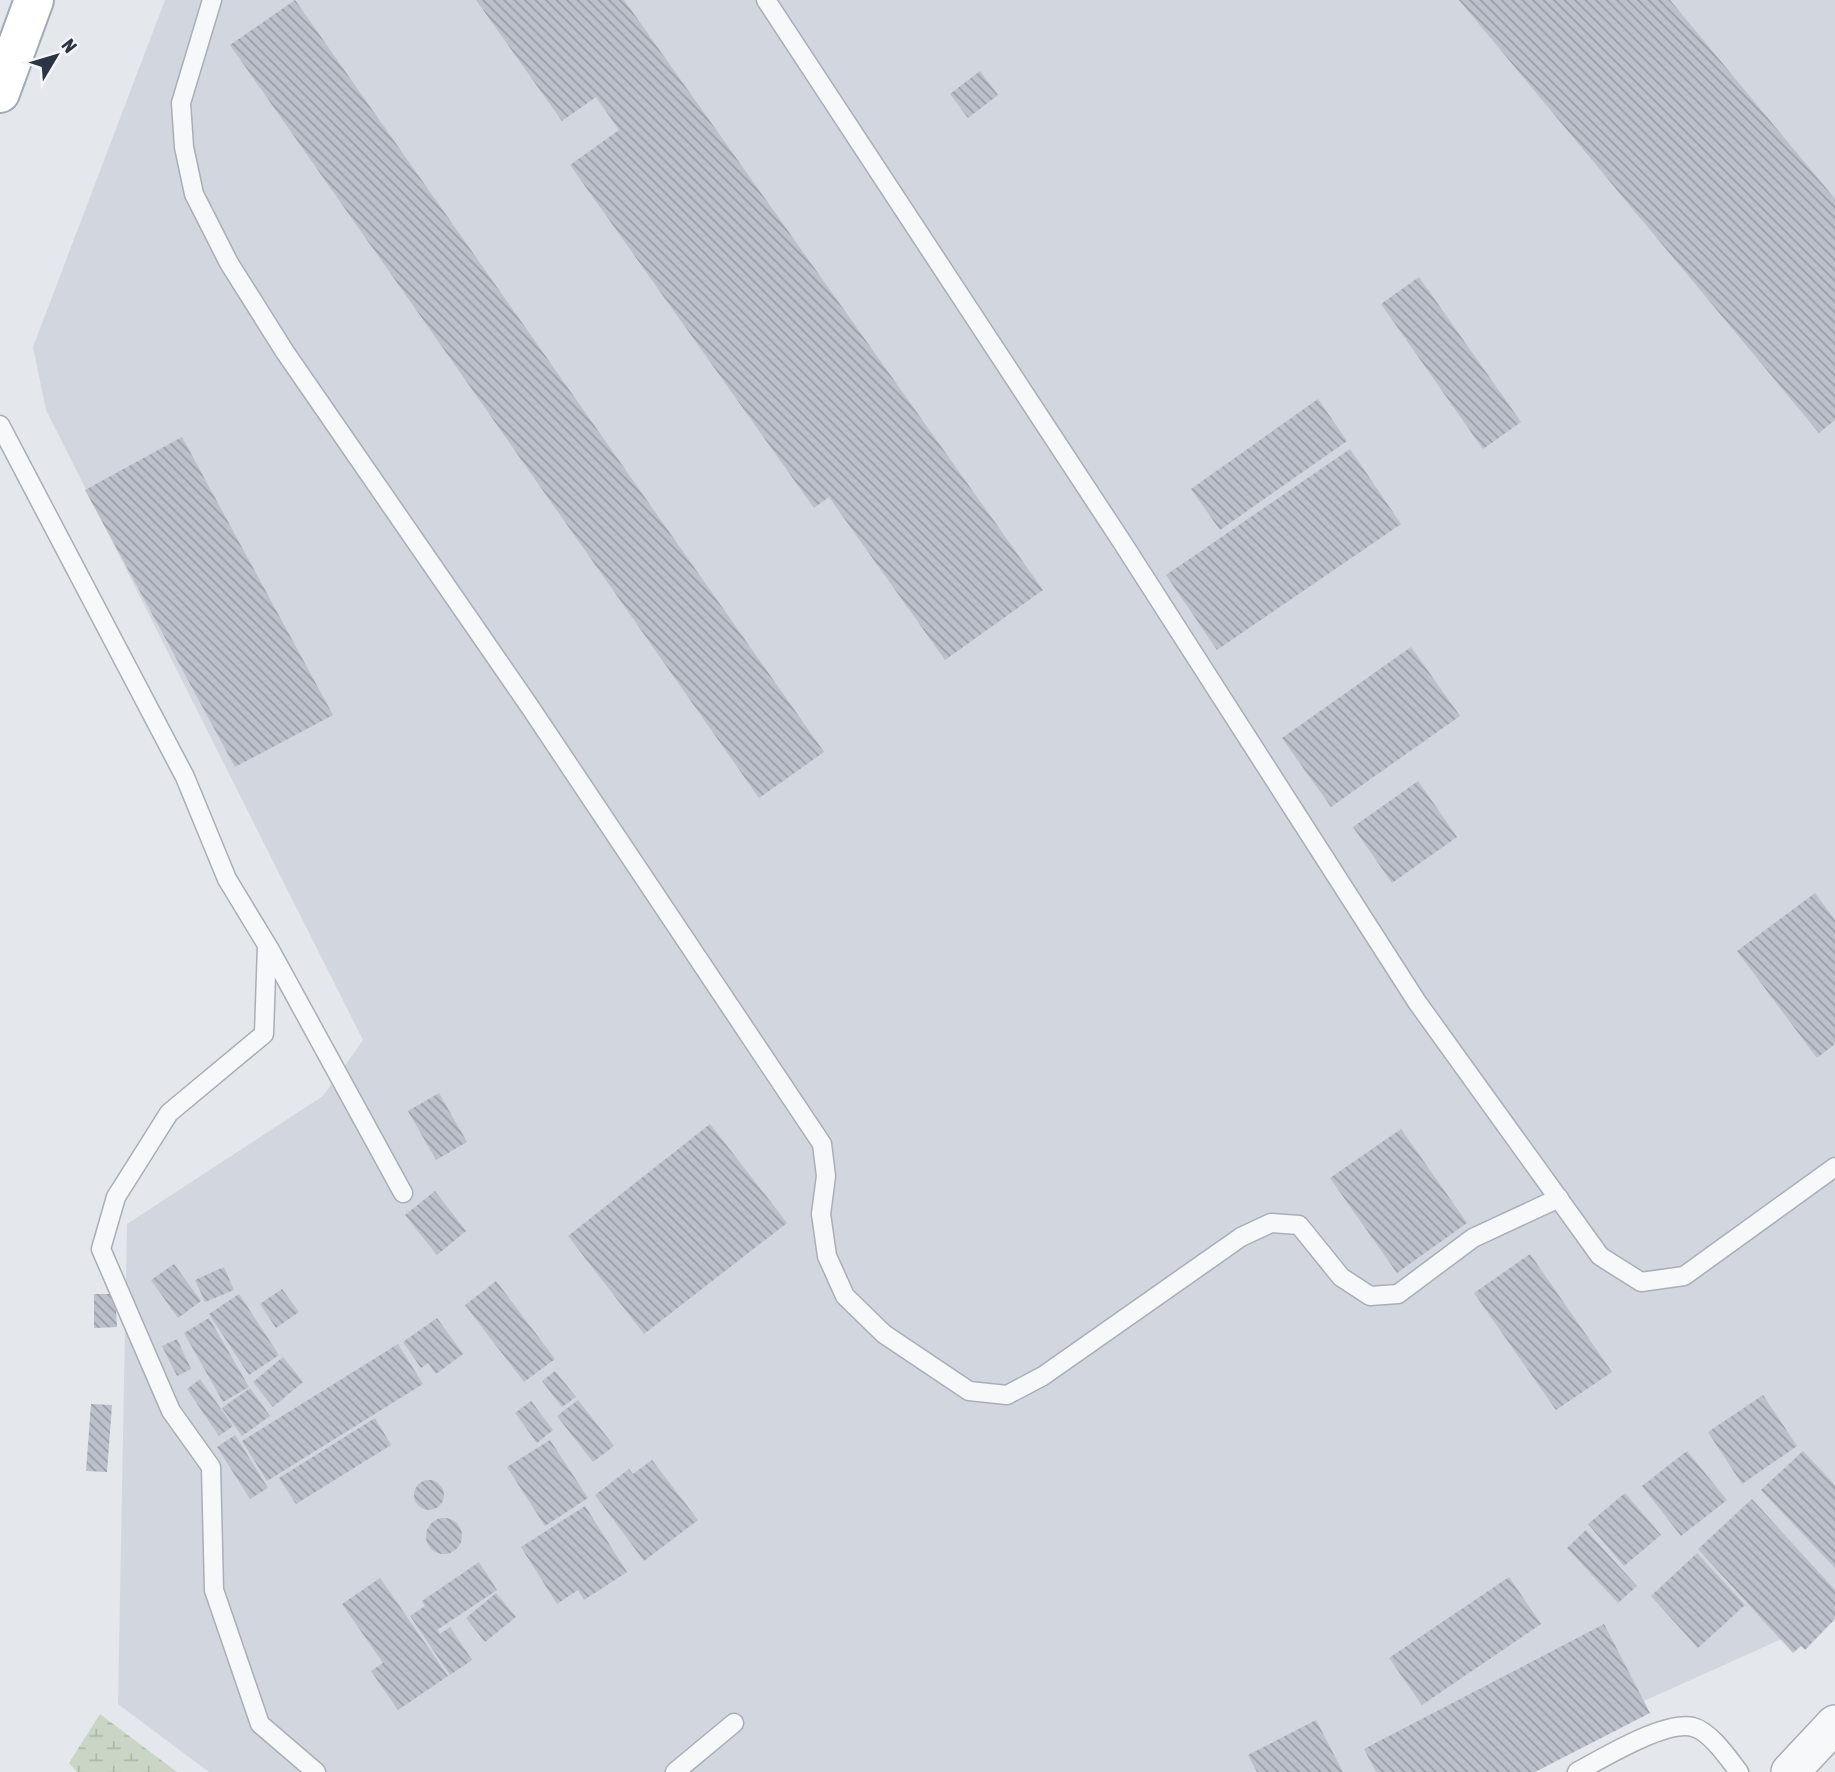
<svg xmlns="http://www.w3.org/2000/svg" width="1835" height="1772" font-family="'Asap Condensed',sans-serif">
  <defs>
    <pattern id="wetland-marsh" width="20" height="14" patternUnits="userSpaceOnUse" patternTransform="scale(1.75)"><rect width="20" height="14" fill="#c9d6c5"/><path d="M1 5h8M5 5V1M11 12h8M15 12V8" fill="none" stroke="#adb8ab"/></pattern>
    <pattern id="building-back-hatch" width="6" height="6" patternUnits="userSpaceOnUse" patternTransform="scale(1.75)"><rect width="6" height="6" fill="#bbc0ca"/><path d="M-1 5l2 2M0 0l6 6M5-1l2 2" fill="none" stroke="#989da6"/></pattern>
  </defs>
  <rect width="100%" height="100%" fill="#e4e7ec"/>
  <path fill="#d2d6de" d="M165 0H1835V1615L1486 1772H209L118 1704 127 1224 323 1096 363 1040 46 410 33 347Z"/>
  <path fill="url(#wetland-marsh)" d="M100 1714 177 1772H77L69 1763Z"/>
  <g fill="url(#building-back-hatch)">
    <path d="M295 0 824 752 759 798 230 45Z"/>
    <path d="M476 0H624L1043 590 945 660 829 497 814 508 570 165 619 130 596 97 562 121Z"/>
    <path d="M1459 0H1670L1835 199V420L1819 433Z"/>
    <path d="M980 71 998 95 968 118 950 94Z"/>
    <path d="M1419 277 1521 422 1483 449 1381 304Z"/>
    <path d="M1318 399 1347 441 1220 530 1191 489Z"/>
    <path d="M182 437 333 715 235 767 85 490Z"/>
    <path d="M1350 449 1401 524 1217 650 1166 575Z"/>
    <path d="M1411 647 1460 716 1331 807 1282 738Z"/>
    <path d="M1418 781 1457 837 1392 883 1353 827Z"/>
    <path d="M1815 893 1835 920V1044L1817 1058 1737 951Z"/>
    <path d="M439 1093 467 1142 436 1160 408 1111Z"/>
    <path d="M710 1124 787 1223 644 1334 568 1236Z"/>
    <path d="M1401 1129 1467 1223 1397 1273 1330 1178Z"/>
    <path d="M435 1191 466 1231 437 1255 405 1215Z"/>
    <path d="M1530 1254 1612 1372 1556 1410 1474 1293Z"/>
    <path d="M174 1264 201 1301 178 1318 151 1280Z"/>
    <path d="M224 1267 234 1290 205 1302 195 1280Z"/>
    <path d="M496 1281 555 1359 524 1382 465 1305Z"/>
    <path d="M282 1289 299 1312 276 1328 260 1304Z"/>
    <path d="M94 1294H115L117 1327 94 1328Z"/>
    <path d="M239 1294 279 1355 249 1375 209 1314Z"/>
    <path d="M209 1318 249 1387 223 1402 184 1333Z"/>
    <path d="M437 1318 463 1354 436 1374 428 1363 421 1368 403 1342Z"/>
    <path d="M177 1339 191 1369 177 1376 162 1346Z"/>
    <path d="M398 1344 423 1384 267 1481 242 1441Z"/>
    <path d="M283 1357 303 1382 273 1407 253 1382Z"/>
    <path d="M555 1371 576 1397 562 1407 542 1381Z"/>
    <path d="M200 1379 233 1426 219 1436 187 1389Z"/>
    <path d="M250 1388 270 1416 242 1436 222 1408Z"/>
    <path d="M1763 1395 1797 1446 1742 1484 1708 1432Z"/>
    <path d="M578 1400 614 1446 593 1462 557 1416Z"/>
    <path d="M531 1401 553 1430 537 1443 515 1413Z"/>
    <path d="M91 1404 112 1405 107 1472 86 1471Z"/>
    <path d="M375 1418 391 1445 296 1504 279 1478Z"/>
    <path d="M235 1435 268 1488 250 1499 217 1447Z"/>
    <path d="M550 1440 588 1498 545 1526 507 1467Z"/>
    <path d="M1687 1451 1727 1500 1681 1536 1642 1486Z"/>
    <path d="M1803 1451 1835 1485V1568L1761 1490Z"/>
    <path d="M652 1460 698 1520 644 1561 595 1495 629 1469 633 1474Z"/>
    <circle cx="429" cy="1495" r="15"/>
    <path d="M1625 1493 1661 1535 1624 1566 1588 1524Z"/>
    <path d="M1752 1499 1835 1590V1619L1805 1650 1801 1646 1793 1653 1698 1549Z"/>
    <path d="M585 1506 627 1572 584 1600 578 1590 557 1604 521 1547Z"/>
    <circle cx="444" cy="1536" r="18"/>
    <path d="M1586 1530 1637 1586 1618 1603 1567 1548Z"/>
    <path d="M1697 1553 1745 1605 1698 1648 1651 1596Z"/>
    <path d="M479 1562 497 1590 437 1630 440 1634 450 1627 472 1660 450 1675 410 1616 425 1606 422 1601Z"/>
    <path d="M1509 1577 1541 1624 1422 1705 1389 1658Z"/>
    <path d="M380 1578 448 1676 398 1710 371 1671 383 1663 342 1604Z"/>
    <path d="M496 1593 516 1617 485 1642 466 1618Z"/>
    <path d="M1604 1624 1650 1713 1535 1772H1376L1364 1749Z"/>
    <path d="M1316 1720 1343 1772H1257L1248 1755Z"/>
  </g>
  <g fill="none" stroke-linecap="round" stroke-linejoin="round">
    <defs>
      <g id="service">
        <path d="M212 0 181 103 184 147 194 194 229 263 285 352 530 707 822 1144 826 1176 821 1214 827 1256 845 1296 884 1334 969 1391 1007 1395 1043 1376 1241 1237 1271 1223 1299 1225 1341 1277 1370 1296 1398 1294 1473 1238 1559 1198"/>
        <path d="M766 0 1122 542 1417 1002 1600 1256 1641 1282 1684 1276 1835 1167"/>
        <path d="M0 425 185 777 227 879 267 945 264 1034 169 1113 116 1197 101 1249 171 1411 211 1467 214 1590 260 1724 316 1772"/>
        <path d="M269 948 403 1193"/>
        <path d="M675 1772 734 1723"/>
        <path d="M1577 1772C1601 1759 1665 1720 1693 1727 1711 1732 1728 1758 1739 1772"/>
      </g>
      <path id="minor" d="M1790 1772 1835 1724"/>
      <path id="primary" d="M0 93 34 0"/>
    </defs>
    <use href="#service" stroke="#a9aeb7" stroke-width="21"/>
    <use href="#minor" stroke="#a9aeb7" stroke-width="40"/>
    <use href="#primary" stroke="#a3abb8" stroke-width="42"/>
    <use href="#service" stroke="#f7f8fa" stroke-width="18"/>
    <use href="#minor" stroke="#f7f8fa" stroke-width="37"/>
    <use href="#primary" stroke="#fff" stroke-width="38"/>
  </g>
  <g transform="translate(56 56) rotate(52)" stroke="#f4f6f9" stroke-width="5" paint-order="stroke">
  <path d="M0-5L12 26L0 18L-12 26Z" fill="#2b3445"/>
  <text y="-10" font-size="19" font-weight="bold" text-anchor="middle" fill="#2b3445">N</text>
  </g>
</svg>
